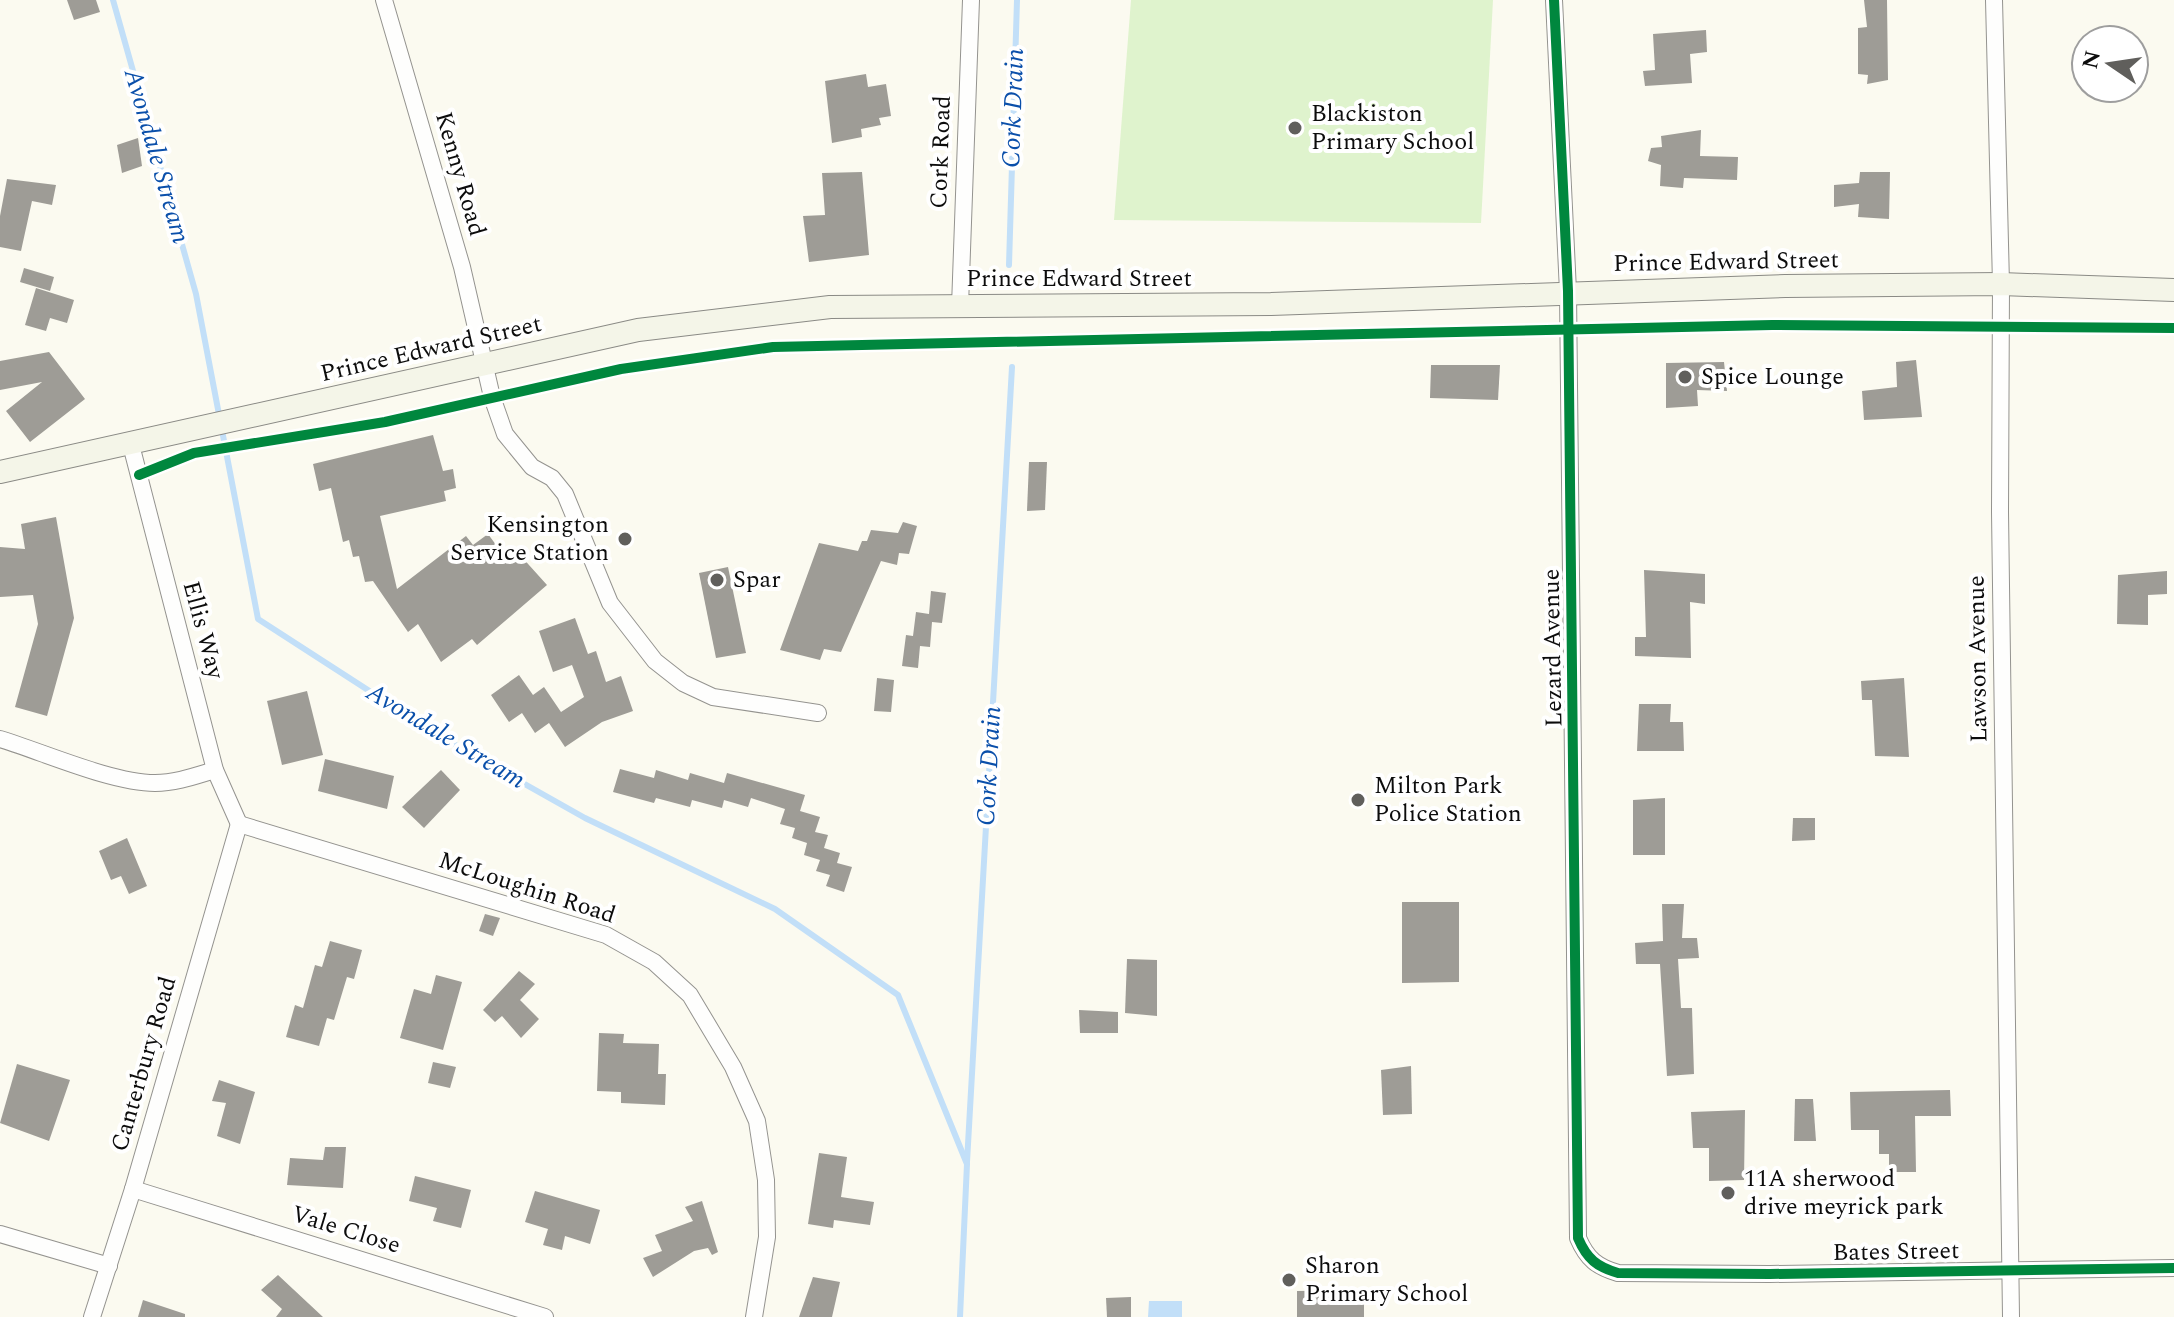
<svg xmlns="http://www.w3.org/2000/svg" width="2174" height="1317" font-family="Spectral,serif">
  <rect width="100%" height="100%" fill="#fbfaf0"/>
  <path fill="#dff3cd" d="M1131 0H1493L1481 223 1114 220Z"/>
  <path fill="#c2dff8" d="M1149 1301H1182V1317H1148Z"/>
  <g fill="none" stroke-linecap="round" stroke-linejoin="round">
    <g stroke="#c2dff8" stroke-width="6">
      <path d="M113 0 196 294 258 619 436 734 585 818 775 909 898 995 967 1164 960 1317"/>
      <path d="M1009 265 1017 0"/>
      <path d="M967 1162 1012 367"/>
    </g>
  </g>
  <g fill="#9e9c96">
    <path d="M67 0H96L100 12 74 20Z"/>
    <path d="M1864 0H1887L1888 80 1867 84 1868 75 1858 74V28L1867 27Z"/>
    <path d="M1706 30 1707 52 1690 54 1692 83 1645 86 1643 71 1655 70 1653 34Z"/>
    <path d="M866 74 868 87 886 84 891 116 879 118 881 125 861 129 862 137 832 143 825 81Z"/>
    <path d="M1701 130 1700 156 1738 157 1737 180 1684 178 1683 188 1660 186 1661 165 1648 161 1651 148 1662 147 1661 136Z"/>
    <path d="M138 138 142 166 122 173 117 145Z"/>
    <path d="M862 172 869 255 809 262 803 216 825 215 822 173Z"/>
    <path d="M1860 172H1890L1889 219 1858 217 1859 204 1834 207V185L1859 183Z"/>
    <path d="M7 179 56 185 52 205 32 201 21 251 0 247V216Z"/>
    <path d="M24 268 54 277 50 291 20 282Z"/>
    <path d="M36 288 74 300 67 323 50 318 46 331 25 325Z"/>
    <path d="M49 352 85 399 30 442 6 411 42 382 0 390V361Z"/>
    <path d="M1916 360 1922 417 1864 420 1862 391 1897 387 1896 362Z"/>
    <path d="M1724 362 1727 391 1697 390 1698 406 1666 408V363Z"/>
    <path d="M1431 365H1500L1498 400 1430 398Z"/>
    <path d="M433 435 443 471 453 469 456 488 444 491 446 501 380 516 397 589 466 536 473 545 488 534 510 564 520 555 547 585 477 645 472 639 441 662 418 624 408 632 373 581 365 582 359 556 353 557 349 540 343 542 331 488 319 491 313 464Z"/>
    <path d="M1029 462H1047L1045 510 1027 511Z"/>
    <path d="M56 517 74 618 47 716 15 707 38 624 33 595 0 597V547L25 549 21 524Z"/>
    <path d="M903 522 917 526 909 554 899 553 897 565 881 561 841 652 824 649 820 660 780 650 819 543 858 551 862 541H867L871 530 898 533Z"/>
    <path d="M728 567 746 653 716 658 699 573Z"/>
    <path d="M1644 570 1705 574V604L1690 602 1691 658 1635 656V637H1646Z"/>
    <path d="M2167 571V594L2148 595V625L2117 624 2118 575Z"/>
    <path d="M931 591 946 593 942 623 932 622 930 647 920 646 918 668 902 666 906 635 913 636 916 612 929 614Z"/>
    <path d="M575 618 588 654 596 651 606 682 621 676 633 711 602 722 565 747 549 723 535 733 522 713 509 722 491 695 519 675 533 695 544 687 561 712 584 697 572 665 553 672 539 631Z"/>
    <path d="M877 678 894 680 891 712 874 711Z"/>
    <path d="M1904 678 1909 757 1875 756 1872 700H1862L1861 681Z"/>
    <path d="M307 691 323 755 282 765 267 701Z"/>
    <path d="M1639 704H1671L1670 722H1683L1684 751H1637Z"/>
    <path d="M325 759 394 776 387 809 318 791Z"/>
    <path d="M620 769 654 778 656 770 688 780 690 773 724 783 727 773 805 795 800 811 820 817 815 832 828 835 824 848 840 853 837 863 852 867 844 892 826 886 830 875 816 871 820 860 804 855 807 843 792 838 795 828 780 824 785 809 751 798 748 807 724 800 722 808 692 800 690 807 656 798 654 803 613 792Z"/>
    <path d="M441 770 460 790 424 828 402 807Z"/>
    <path d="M1665 798V855H1633V800Z"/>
    <path d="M1793 818H1815V840L1792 841Z"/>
    <path d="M127 838 147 886 129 894 121 876 111 880 99 851Z"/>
    <path d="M1402 902H1459V982L1402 983Z"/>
    <path d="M1662 904H1684L1682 938H1697L1699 958 1678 959 1681 1008H1692L1694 1074 1667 1076 1660 964H1636L1635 943 1663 941Z"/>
    <path d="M485 914 500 918 493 936 479 931Z"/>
    <path d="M330 941 362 950 354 979 347 977 334 1020 327 1018 319 1046 286 1037 295 1005 303 1008 315 965 322 967Z"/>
    <path d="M1127 959 1157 960V1016L1125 1013Z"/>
    <path d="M519 971 535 984 520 1000 539 1019 521 1038 502 1016 495 1022 483 1010Z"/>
    <path d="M436 975 462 982 443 1050 400 1038 414 989 431 994Z"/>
    <path d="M1079 1010 1118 1012V1033H1080Z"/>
    <path d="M599 1033 624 1034 623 1043 659 1044 658 1074H666L665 1105 621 1103V1092L597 1091Z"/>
    <path d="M433 1062 456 1067 450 1088 428 1083Z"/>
    <path d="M17 1064 70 1080 49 1141 0 1123Z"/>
    <path d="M1411 1066 1412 1114 1383 1115 1381 1070Z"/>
    <path d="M219 1080 255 1092 240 1144 217 1136 226 1103 212 1101Z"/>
    <path d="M1950 1090 1951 1116H1915L1916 1172H1889V1154H1879V1130H1851L1850 1092Z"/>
    <path d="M1795 1099H1813L1816 1141H1794Z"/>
    <path d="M1745 1110 1744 1180 1709 1181V1148H1693L1691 1112Z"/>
    <path d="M325 1147H346L343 1188 287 1185 290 1158 323 1160Z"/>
    <path d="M819 1153 847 1157 841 1197 874 1202 870 1225 834 1220 833 1228 808 1224Z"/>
    <path d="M415 1176 471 1190 461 1228 433 1221 437 1208 409 1201Z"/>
    <path d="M535 1191 600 1210 590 1244 565 1236 562 1250 543 1245 548 1229 525 1222Z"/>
    <path d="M702 1201 718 1252 712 1255 708 1248 694 1251 653 1277 643 1258 662 1251 655 1235 693 1221 685 1207Z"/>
    <path d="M278 1275 323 1317H276L282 1309 261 1290Z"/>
    <path d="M813 1277 840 1282 832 1317H799Z"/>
    <path d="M1364 1290V1317H1297V1291Z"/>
    <path d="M1131 1297V1317H1107L1106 1298Z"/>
    <path d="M143 1300 185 1314V1317H138Z"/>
  </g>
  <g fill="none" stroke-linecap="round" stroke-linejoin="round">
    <defs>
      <g id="minor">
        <path d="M384 0 462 267 492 397 505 434 532 467 552 478 565 494 610 603 655 661 683 683 713 697 818 713"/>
        <path d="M1554 0 1568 291 1578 1238C1587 1259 1597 1267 1618 1273L1770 1274 2174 1268"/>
        <path d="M1994 0 2001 284 2000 512 2011 1317"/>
        <path d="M960 306 971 0"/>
        <path d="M131 445 215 770 239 824"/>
        <path d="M0 739C43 752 112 783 155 783 176 783 195 776 215 770"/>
        <path d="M239 824 606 935 654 962 690 995 733 1067 757 1121 766 1180 767 1237 754 1317"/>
        <path d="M133 1189 545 1317"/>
        <path d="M0 1234 109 1266"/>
        <path d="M92 1317 133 1189 239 824"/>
      </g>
      <path id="secondary" d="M0 472 638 330 830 307 1271 304 1785 286 2001 284 2174 290"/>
    </defs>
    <use href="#minor" stroke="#94938f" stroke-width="18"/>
    <use href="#secondary" stroke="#8a8a85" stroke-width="24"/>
    <use href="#minor" stroke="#fefefd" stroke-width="16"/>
    <use href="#secondary" stroke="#f4f5e8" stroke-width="22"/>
    <defs>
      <g id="cycleway">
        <path d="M1554 0 1568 291 1578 1238C1587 1259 1597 1267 1618 1273L1770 1274 2174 1268"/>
        <path d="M139 475 194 453 385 422 621 369 773 347 1772 325 2174 328"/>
      </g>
    </defs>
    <use href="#cycleway" stroke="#fff" stroke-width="15"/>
    <use href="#cycleway" stroke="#00873e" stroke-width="10"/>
  </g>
  <g fill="#605f5c" stroke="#fff" stroke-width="3">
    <circle cx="1295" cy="128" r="8"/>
    <circle cx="1685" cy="377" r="8"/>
    <circle cx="625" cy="539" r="8"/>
    <circle cx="717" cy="580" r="8"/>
    <circle cx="1358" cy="800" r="8"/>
    <circle cx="1728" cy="1193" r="8"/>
    <circle cx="1289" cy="1280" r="8"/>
  </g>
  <g text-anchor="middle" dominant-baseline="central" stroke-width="8" stroke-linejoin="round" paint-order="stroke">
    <g font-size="24" fill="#0c0c0c" stroke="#fff" text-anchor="start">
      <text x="1311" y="114">Blackiston<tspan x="1311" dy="28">Primary School</tspan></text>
      <text x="1701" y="377">Spice Lounge</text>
      <text x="609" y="525" text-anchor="end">Kensington<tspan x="609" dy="28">Service Station</tspan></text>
      <text x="733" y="580">Spar</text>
      <text x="1374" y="786">Milton Park<tspan x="1374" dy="28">Police Station</tspan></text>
      <text x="1744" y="1179">11A sherwood<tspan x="1744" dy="28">drive meyrick park</tspan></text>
      <text x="1305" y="1266">Sharon<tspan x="1305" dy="28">Primary School</tspan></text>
    </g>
    <g font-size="24" fill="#0c0c0c" stroke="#fff">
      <text transform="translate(941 152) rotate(-88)">Cork Road</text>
      <text transform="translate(460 174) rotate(74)">Kenny Road</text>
      <text transform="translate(1726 262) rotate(-1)">Prince Edward Street</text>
      <text x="1079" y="279">Prince Edward Street</text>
      <text transform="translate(431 349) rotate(-13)">Prince Edward Street</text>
      <text transform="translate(203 630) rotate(75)">Ellis Way</text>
      <text transform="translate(1553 648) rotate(-91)">Lezard Avenue</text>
      <text transform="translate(1978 659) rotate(-91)">Lawson Avenue</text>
      <text transform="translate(527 888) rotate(18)">McLoughin Road</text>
      <text transform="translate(144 1064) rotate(-74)">Canterbury Road</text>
      <text transform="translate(346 1230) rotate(17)">Vale Close</text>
      <text transform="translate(1896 1252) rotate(-1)">Bates Street</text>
    </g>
    <g font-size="26" font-style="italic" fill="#0a4faa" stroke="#fff">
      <text transform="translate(1013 108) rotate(-88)">Cork Drain</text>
      <text transform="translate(157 156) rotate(74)">Avondale Stream</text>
      <text transform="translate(446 736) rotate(31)">Avondale Stream</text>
      <text transform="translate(989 766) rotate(-87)">Cork Drain</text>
    </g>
  </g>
  <g transform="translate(2110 64) rotate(283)"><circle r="38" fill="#ffffff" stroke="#9e9e9e" stroke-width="2"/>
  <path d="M0-6L14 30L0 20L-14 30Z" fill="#605f5c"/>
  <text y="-12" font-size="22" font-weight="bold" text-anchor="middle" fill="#0c0c0c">N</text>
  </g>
</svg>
